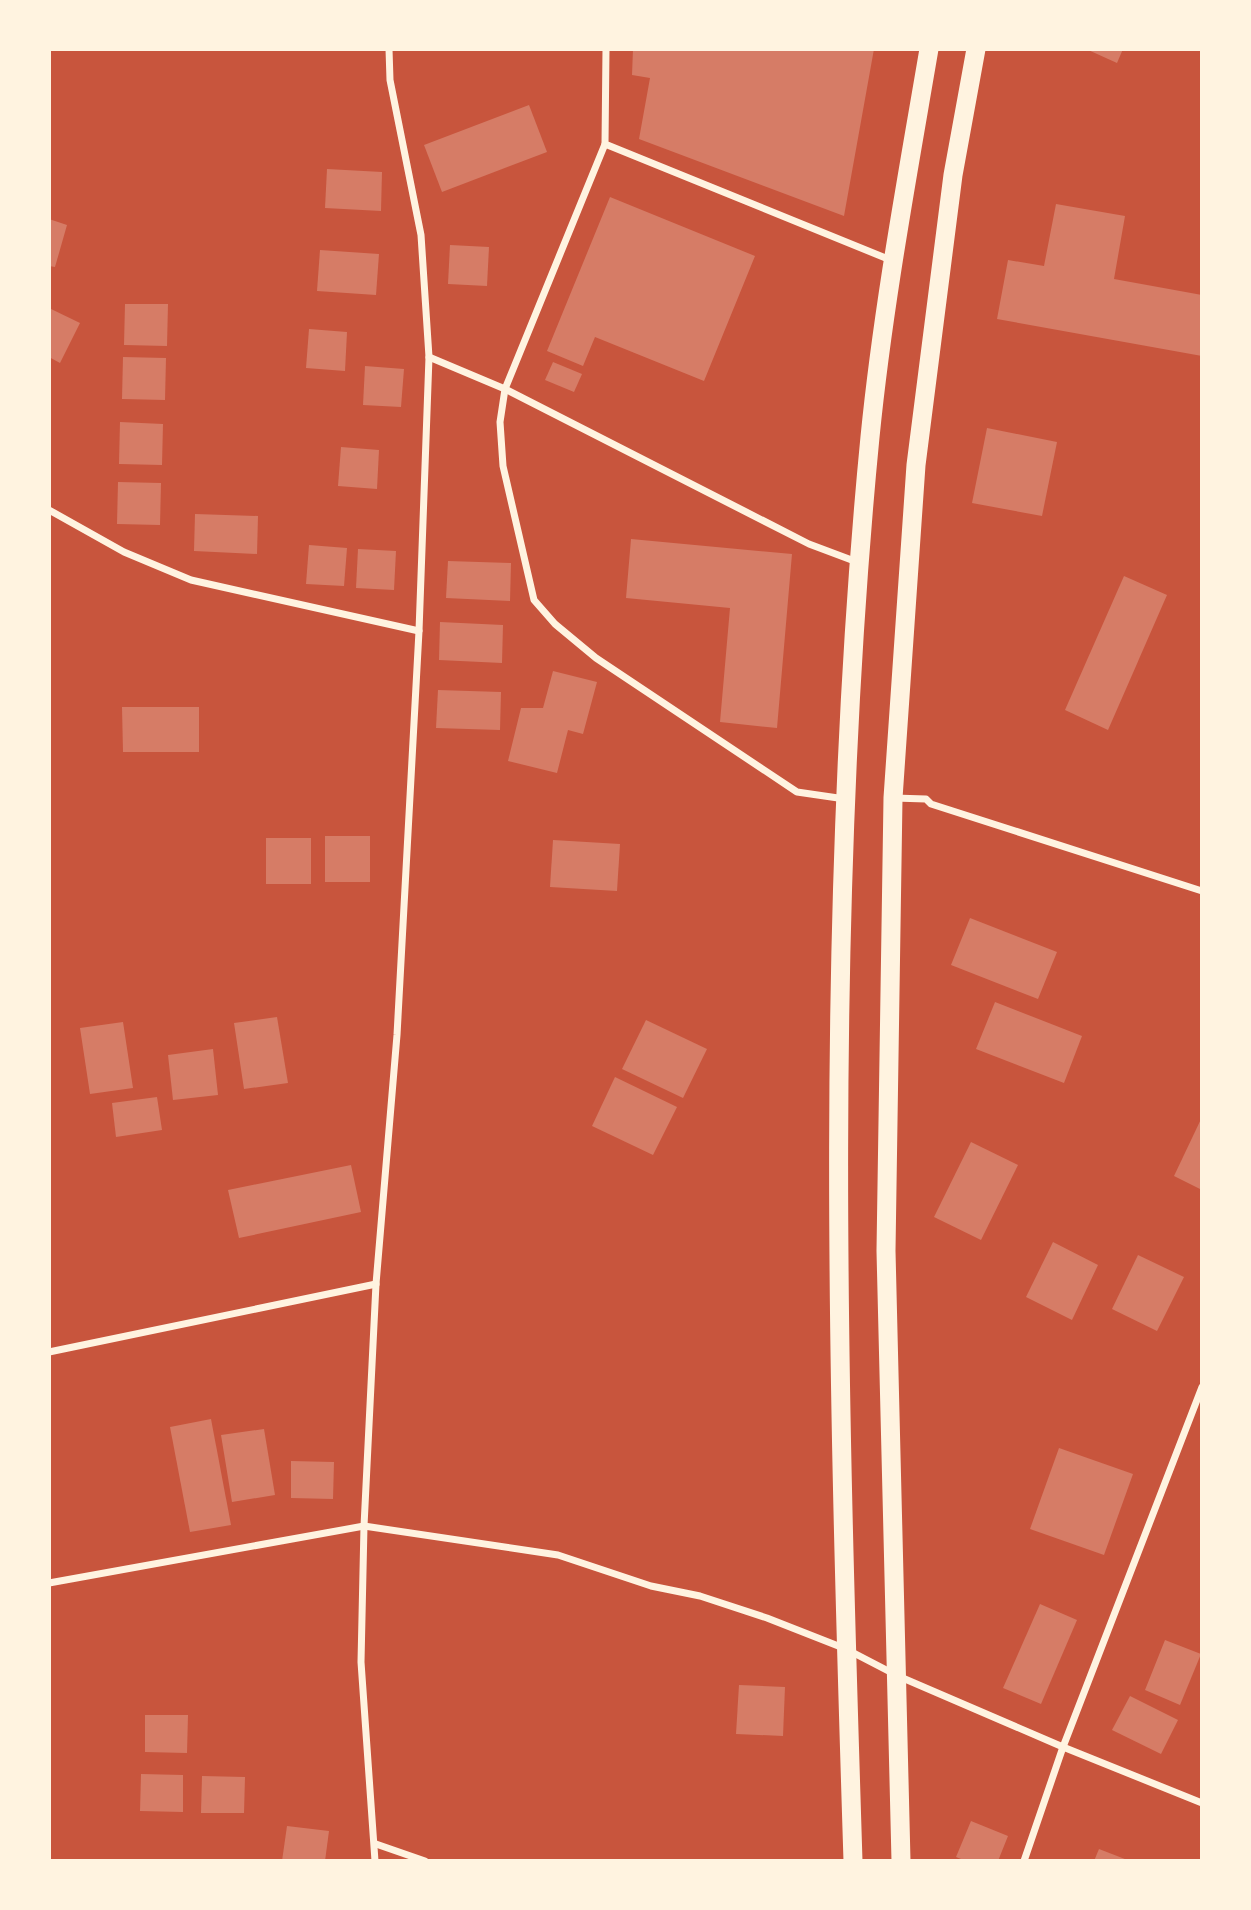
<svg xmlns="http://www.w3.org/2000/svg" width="1251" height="1910" font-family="Jost,sans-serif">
  <rect width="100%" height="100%" fill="#c8553d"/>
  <g fill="#d67c66">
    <path d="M633 49H874L844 216 639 139 650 78 632 75Z"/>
    <path d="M1086 49H1123L1117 63Z"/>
    <path d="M529 105 547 152 442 192 424 145Z"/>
    <path d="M327 169 382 172 381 211 325 208Z"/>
    <path d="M610 197 755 256 704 381 595 337 583 366 547 351Z"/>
    <path d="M1056 204 1125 216 1114 279 1202 295V356L997 319 1008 260 1044 266Z"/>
    <path d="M49 219 67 225 55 267 49 266Z"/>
    <path d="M450 245 489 247 487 286 448 284Z"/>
    <path d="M320 250 379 254 376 295 317 291Z"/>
    <path d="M125 304H168L167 346 124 345Z"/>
    <path d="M49 308 80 323 60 363 49 357Z"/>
    <path d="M309 329 347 332 345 371 306 368Z"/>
    <path d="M123 357 166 358 165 400 122 399Z"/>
    <path d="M553 362 582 374 574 392 545 380Z"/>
    <path d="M365 366 404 369 401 407 363 405Z"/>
    <path d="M120 422 163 424 162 465 119 464Z"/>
    <path d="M987 428 1057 442 1042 516 972 503Z"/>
    <path d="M341 447 379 450 377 489 338 486Z"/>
    <path d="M118 482 161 483 160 525 117 524Z"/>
    <path d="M195 514 258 516 257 554 194 551Z"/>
    <path d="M631 539 792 554 777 728 720 722 730 608 626 598Z"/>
    <path d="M309 545 347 548 344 586 306 584Z"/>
    <path d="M358 549 396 551 394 590 356 588Z"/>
    <path d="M448 561 511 563 510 601 446 598Z"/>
    <path d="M1124 576 1167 595 1108 730 1065 710Z"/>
    <path d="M440 622 503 625 502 663 439 660Z"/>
    <path d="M553 671 597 682 583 734 568 730 557 773 508 761 521 708H543Z"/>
    <path d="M438 690 501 692 500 730 436 728Z"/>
    <path d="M122 707H199V752H123Z"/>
    <rect x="325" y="836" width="45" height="46"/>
    <rect x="266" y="838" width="45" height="46"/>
    <path d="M553 840 620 844 617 891 550 887Z"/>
    <path d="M970 918 1057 952 1038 999 951 965Z"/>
    <path d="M995 1002 1082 1036 1064 1083 976 1049Z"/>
    <path d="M277 1017 288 1083 244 1089 234 1023Z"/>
    <path d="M646 1020 707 1049 683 1098 622 1069Z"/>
    <path d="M123 1022 133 1088 90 1094 80 1028Z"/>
    <path d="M213 1049 218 1095 173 1100 168 1055Z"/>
    <path d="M615 1077 677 1107 653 1155 592 1126Z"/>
    <path d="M157 1097 162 1130 116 1137 112 1103Z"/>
    <path d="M1202 1117V1190L1174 1176Z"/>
    <path d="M971 1142 1018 1165 981 1240 934 1217Z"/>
    <path d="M351 1165 361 1212 239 1238 228 1190Z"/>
    <path d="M1053 1242 1098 1265 1072 1320 1026 1297Z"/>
    <path d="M1138 1255 1184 1277 1157 1331 1112 1309Z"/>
    <path d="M211 1419 231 1525 190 1532 170 1427Z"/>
    <path d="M264 1429 275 1495 232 1502 221 1435Z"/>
    <path d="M1059 1448 1133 1474 1104 1555 1030 1529Z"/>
    <path d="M291 1461 334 1462 333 1499 291 1498Z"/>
    <path d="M1040 1604 1077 1620 1041 1704 1003 1688Z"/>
    <path d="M1165 1640 1201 1654 1180 1705 1145 1690Z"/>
    <path d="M739 1685 785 1687 783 1736 736 1734Z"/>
    <path d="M1130 1696 1178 1720 1161 1754 1112 1730Z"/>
    <path d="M145 1715H188L187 1753 145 1752Z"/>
    <path d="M141 1774 183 1775V1812L140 1811Z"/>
    <path d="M202 1776 245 1777 244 1813H201Z"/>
    <path d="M971 1821 1008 1836 998 1861H966L956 1857Z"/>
    <path d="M287 1826 329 1831 325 1861H282Z"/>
    <path d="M1099 1849 1130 1861H1094Z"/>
  </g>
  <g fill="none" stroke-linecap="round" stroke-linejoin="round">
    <g stroke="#fff3e0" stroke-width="7">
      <path d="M606 49 605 144 893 261"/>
      <path d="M605 144 505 389 500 422 503 466 534 600 555 624 596 658 797 792 845 799"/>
      <path d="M429 357 505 389 809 544 857 562"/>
      <path d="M49 510 124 552 191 580 419 631"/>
      <path d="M894 798 926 799 931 804 1202 891"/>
      <path d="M49 1352 376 1284"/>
      <path d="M49 1583 364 1526 558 1555 651 1586 700 1596 767 1618 846 1649 898 1676 1063 1747 1202 1803"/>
      <path d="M376 1844 425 1861"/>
      <path d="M375 1861 361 1662 364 1526 376 1284 397 1035 419 631 429 357 421 235 390 80 389 49"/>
      <path d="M1024 1861 1063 1747 1202 1387"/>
    </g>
    <g stroke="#fff3e0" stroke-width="19">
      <path d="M853 1861C838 1387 824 910 870 437 883 307 907 178 929 49"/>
      <path d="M901 1861 886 1251 893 798 916 465 953 175 976 49"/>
    </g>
  </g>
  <rect width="1251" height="1910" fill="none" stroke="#fff3e0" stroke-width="102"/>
</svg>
